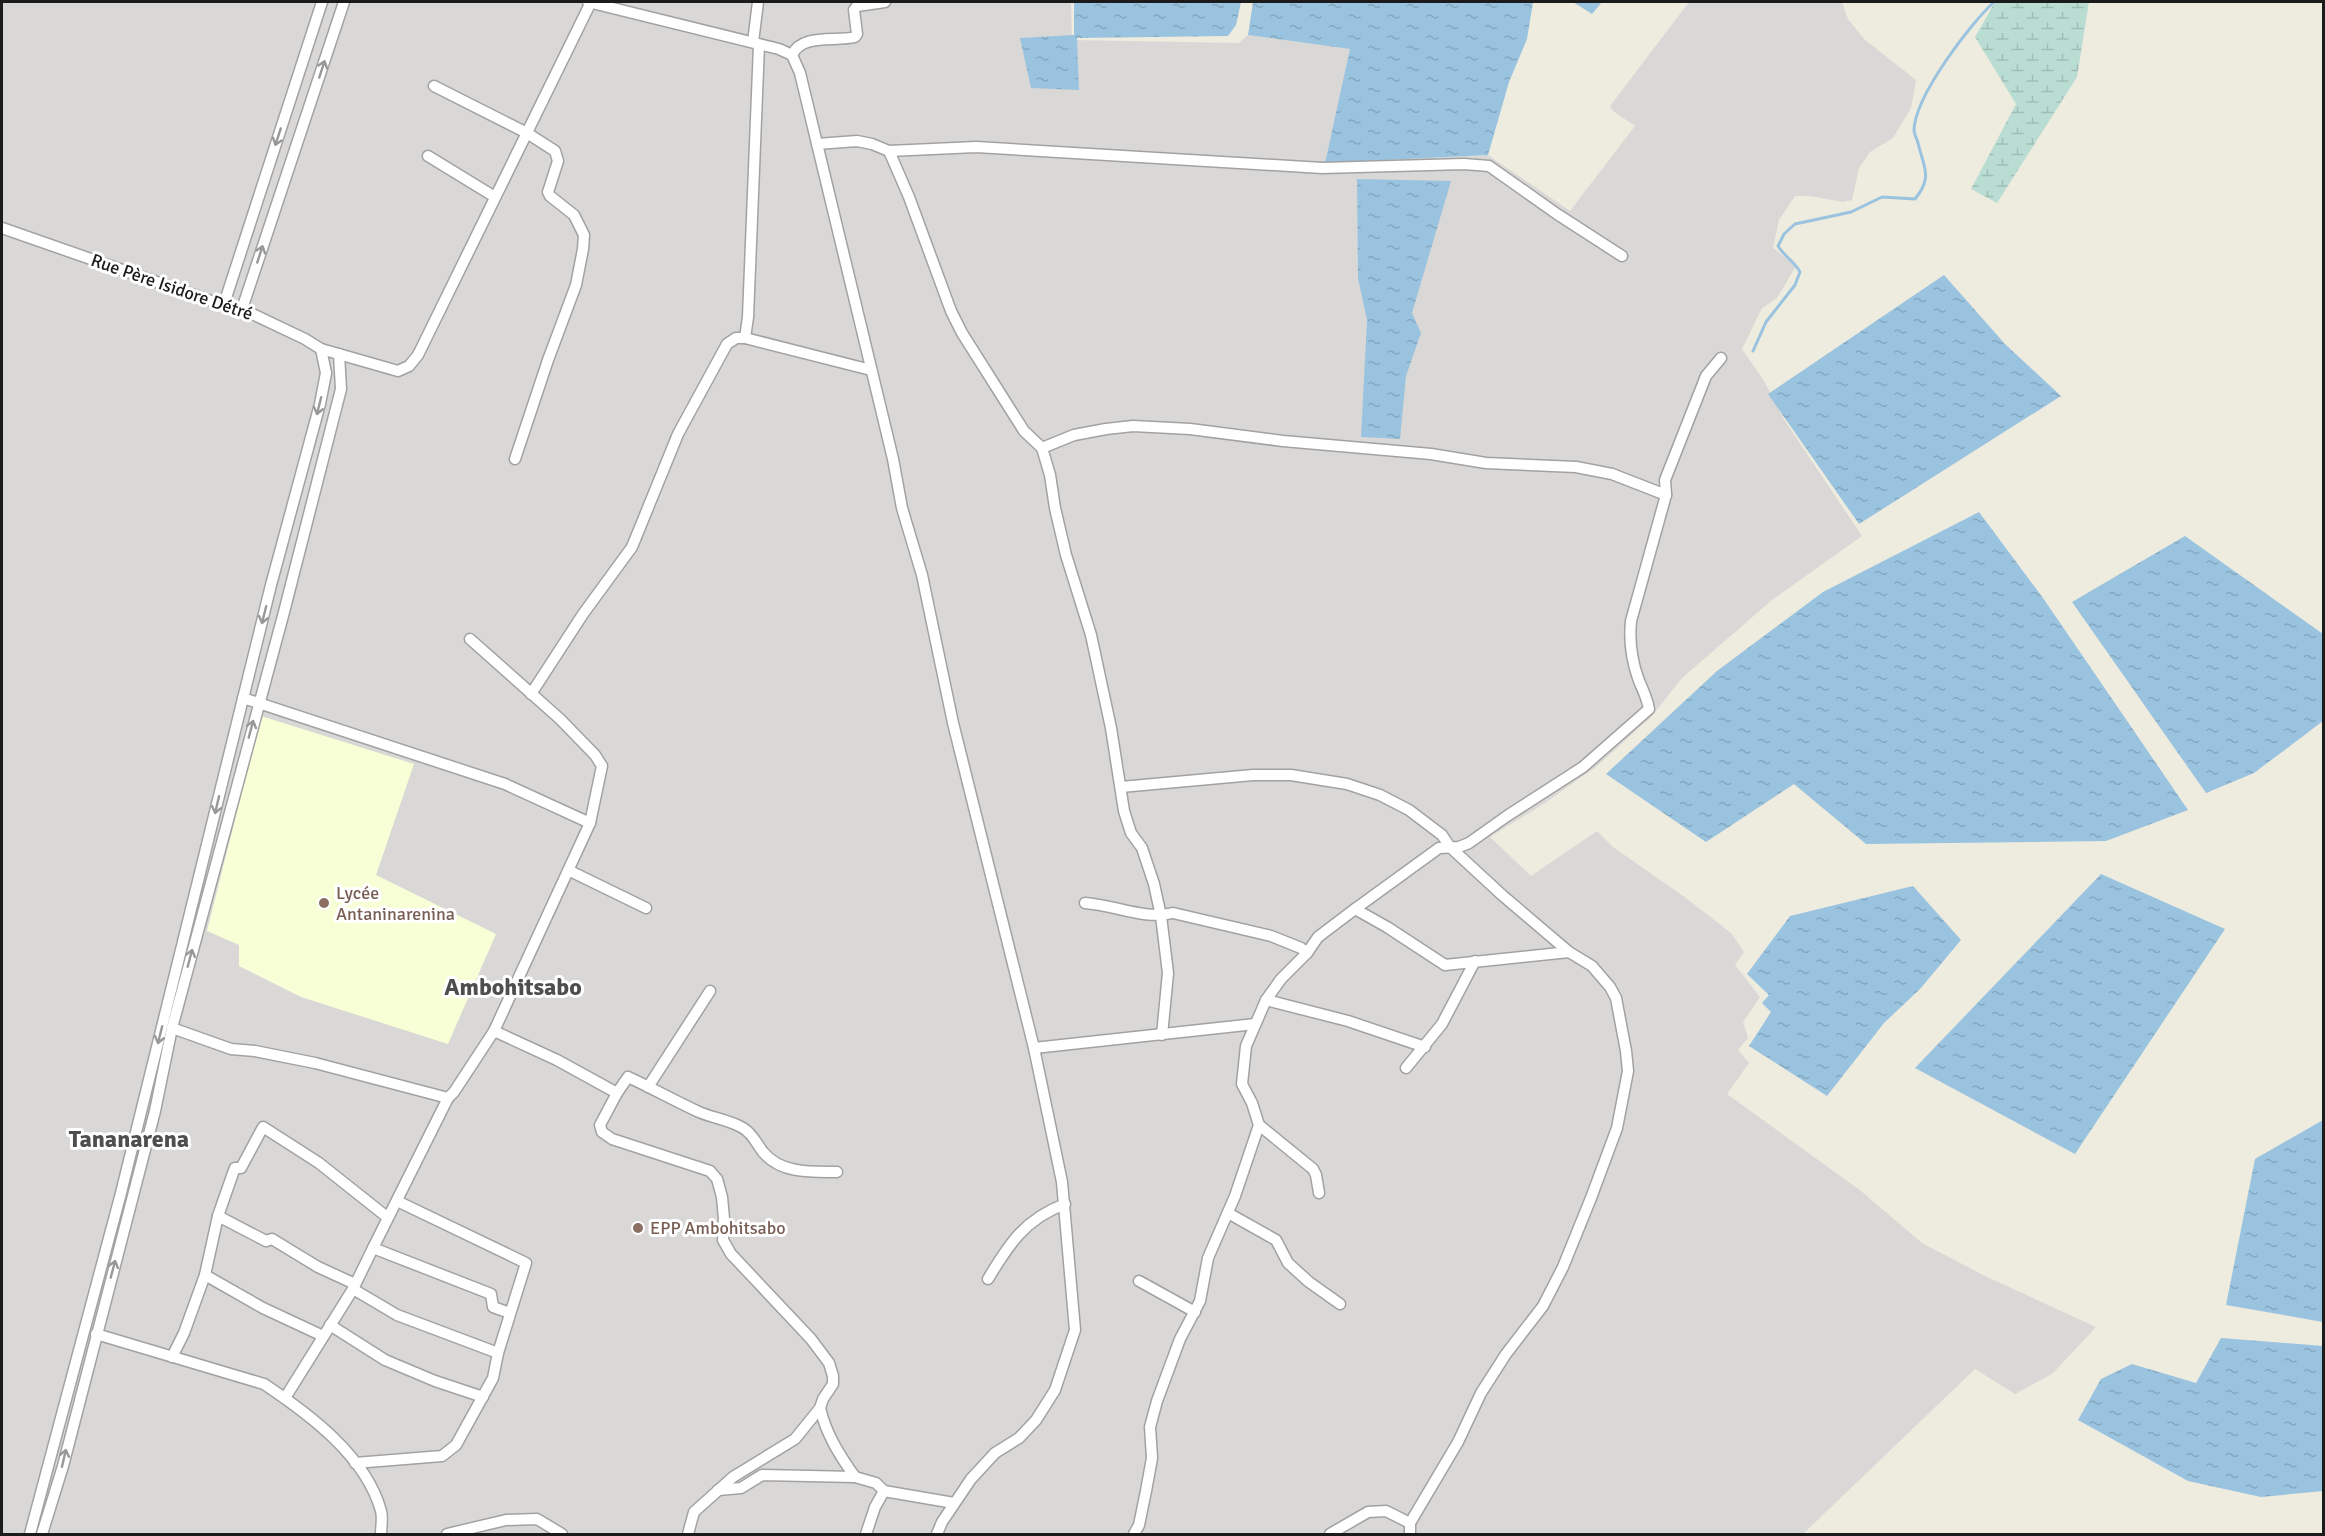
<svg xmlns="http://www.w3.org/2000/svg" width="2325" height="1536" font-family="Signika,sans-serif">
  <defs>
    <pattern id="wetland-marsh" width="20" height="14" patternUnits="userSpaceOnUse" patternTransform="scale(1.5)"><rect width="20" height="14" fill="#baddd3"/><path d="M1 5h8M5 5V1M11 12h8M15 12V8" fill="none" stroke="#9fbdb5"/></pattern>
    <pattern id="water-ripples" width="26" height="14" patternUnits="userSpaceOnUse" patternTransform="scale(1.5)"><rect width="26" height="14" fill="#9ac3e0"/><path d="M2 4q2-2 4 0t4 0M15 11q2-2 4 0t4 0" fill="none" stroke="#84a7c0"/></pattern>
  </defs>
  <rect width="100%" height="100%" fill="#eeebdf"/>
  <path fill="#d9d8d7" d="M2 2H1071L1072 40 1239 43 1248 35 1351 49 1325 163 1488 155 1570 211 1635 126 1613 111 1610 106 1689 2H1842L1848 19 1864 39 1916 80 1911 108 1893 138 1870 152 1859 168 1852 200 1843 202 1810 196H1795L1779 220 1773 248 1796 266 1777 298 1762 308 1742 349 1764 381 1785 421 1862 536 1772 600 1682 678 1652 716 1596 767 1545 803 1490 837 1531 876 1597 831 1613 847 1686 898 1731 933 1744 952 1735 965 1760 997 1743 1022 1748 1038 1738 1050 1749 1063 1727 1094 1861 1191 1922 1243 1987 1277 2096 1327 2052 1374 2015 1394 1975 1369 1803 1534H2Z"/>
  <path fill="#f8ffd6" d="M261 716 414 764 376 875 496 934 448 1044 301 997 239 966V945L207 931Z"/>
  <path fill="url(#wetland-marsh)" d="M1995 2H2089L2077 77 1997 203 1971 189 2016 104 1975 37Z"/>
  <g fill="url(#water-ripples)">
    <path d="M1074 2H1241L1236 25 1228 36 1077 38 1079 90 1031 88 1020 38 1074 35Z"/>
    <path d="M1253 2H1533L1527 39 1509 82 1488 155 1325 163 1350 49 1248 35Z"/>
    <path d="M1573 2H1602L1592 14Z"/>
    <path d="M1357 179 1451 181 1412 313 1421 333 1406 376 1400 439 1361 437 1367 320 1358 278Z"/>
    <path d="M1944 275 2005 344 2061 396 1859 524 1768 394Z"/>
    <path d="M1979 512 2043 598 2188 810 2106 841 1866 844 1794 784 1706 842 1606 774 1717 671 1823 592Z"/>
    <path d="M2185 536 2323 634V721L2254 773 2206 793 2072 602Z"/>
    <path d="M2101 874 2225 929 2075 1154 1915 1068Z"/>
    <path d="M1913 886 1961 940 1920 989 1884 1023 1827 1096 1749 1046 1771 1012 1762 1003 1769 995 1747 974 1790 916Z"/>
    <path d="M2323 1120V1322L2226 1305 2255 1159Z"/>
    <path d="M2221 1338 2323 1346V1491L2261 1497 2188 1481 2078 1420 2101 1379 2132 1364 2196 1383Z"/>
  </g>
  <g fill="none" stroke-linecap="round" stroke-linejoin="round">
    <path stroke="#9ac3e0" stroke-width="3" d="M1753 351 1766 322 1795 285 1800 272C1794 261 1784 256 1778 246L1784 234 1795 224 1851 212 1882 197 1915 199C1933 177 1924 168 1918 143 1917 139 1914 134 1914 130 1915 96 1970 24 1994 2"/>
    <defs>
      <g id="minor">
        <path d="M588 2 779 49 792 55 800 73 893 459 902 508 922 575 953 723 1034 1048 1062 1182 1075 1330 1055 1390 1036 1420 1019 1438 995 1453 971 1479 942 1522 937 1534"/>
        <path d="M753 42 758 2"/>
        <path d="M792 55C802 33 835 42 855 37L857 34 854 10 857 6 885 2"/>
        <path d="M434 86 527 133 555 151 558 161 548 192 550 196 574 215 584 235 583 249 576 285 548 360 515 459"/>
        <path d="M817 144 857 141 872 144 889 151 976 147 1322 168 1464 164 1489 166 1557 214 1622 256"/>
        <path d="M889 151 909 197 951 311 962 333 1024 431 1042 448 1074 435 1106 429 1133 426 1190 429 1283 441 1431 454 1486 463 1576 467 1612 474 1666 495 1631 621C1629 641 1631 658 1638 678 1642 689 1647 697 1649 709L1583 767 1507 816 1469 843 1459 847 1439 848 1355 909"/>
        <path d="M428 156 495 197"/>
        <path d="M2 228 214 302 242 309 305 339 321 349 398 371 409 366 418 355 591 2"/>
        <path d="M224 304 322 2"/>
        <path d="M242 309 344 2"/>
        <path d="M745 338 748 317 759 45"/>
        <path d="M1042 448 1050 475 1055 508 1066 555 1091 635 1111 728 1124 811 1131 833 1142 848 1154 884 1161 916 1168 973 1162 1035"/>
        <path d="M1666 495 1665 480 1706 376 1721 358"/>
        <path d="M470 639 560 719 595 755 602 766 590 823"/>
        <path d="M531 694 583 614 632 547 678 434 727 344 736 338H745L871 370"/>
        <path d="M243 698 505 784 590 823 494 1031 454 1092 448 1098 373 1248"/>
        <path d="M1121 787 1253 775H1291L1347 784 1380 795 1409 810 1442 835 1450 847 1502 895 1569 952 1592 966 1610 987 1616 998 1626 1051 1628 1071 1617 1128 1591 1198 1563 1267 1543 1306 1506 1354 1481 1393 1458 1442 1410 1523V1534"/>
        <path d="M570 871 646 908"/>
        <path d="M1085 903C1115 905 1144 920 1173 913L1271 936 1301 948 1307 953"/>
        <path d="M1266 1000 1348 1021 1425 1047"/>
        <path d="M172 1028 231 1049 255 1051 315 1063 448 1098"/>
        <path d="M494 1031 557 1060 617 1093 600 1125 602 1132 612 1139 710 1171 717 1179 722 1197 724 1219 723 1240 731 1254 811 1339 829 1363 833 1376V1384L823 1399 820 1408 795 1439 733 1477 694 1512 688 1534"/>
        <path d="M1034 1048 1255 1024"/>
        <path d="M1406 1068 1442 1024 1475 961"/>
        <path d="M648 1087 710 991"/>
        <path d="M617 1093 628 1077C652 1088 675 1101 699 1112 713 1118 729 1120 743 1128 753 1134 756 1143 763 1152 781 1174 812 1172 837 1172"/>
        <path d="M1319 1193 1316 1175 1313 1169 1259 1125 1252 1103 1242 1084 1246 1046 1266 1000 1281 979 1307 953 1318 937 1355 909 1387 927 1445 965 1569 952"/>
        <path d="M1228 1213 1276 1240 1288 1263 1309 1282 1340 1304"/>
        <path d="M218 1216 266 1241 272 1239 318 1267 355 1284"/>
        <path d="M205 1275 263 1308 323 1336"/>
        <path d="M988 1279C1009 1244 1025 1219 1065 1204"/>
        <path d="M1139 1281 1195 1312"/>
        <path d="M353 1289 397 1315 498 1353"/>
        <path d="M330 1325 385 1360 435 1381 483 1397"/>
        <path d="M96 1334 264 1384C309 1414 366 1456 381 1511 383 1518 381 1527 381 1534"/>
        <path d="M172 1357 184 1333 205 1275 218 1216 233 1173 235 1168H241L263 1127 319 1163 387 1217"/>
        <path d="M285 1398 353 1289 373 1248 491 1294 493 1307 510 1313"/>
        <path d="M820 1408C826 1434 840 1456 855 1477"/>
        <path d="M355 1463 442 1456 456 1445 493 1378 498 1353 526 1263 397 1201"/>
        <path d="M718 1490 741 1488 762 1475 855 1477 876 1483 884 1491 954 1503"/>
        <path d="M30 1534 121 1193 271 585 320 404 326 373 321 349"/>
        <path d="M42 1534 63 1466 155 1111 172 1028 284 612 341 389 339 354"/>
        <path d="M447 1534 506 1520 537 1519 562 1534"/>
        <path d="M866 1534 875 1507 884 1491"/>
        <path d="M1134 1534 1139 1525 1146 1491 1152 1458 1150 1427 1157 1401 1180 1339 1200 1301 1208 1258 1235 1196 1259 1125"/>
        <path d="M1330 1534 1368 1512 1386 1511 1410 1523"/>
      </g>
    </defs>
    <use href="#minor" stroke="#a2a2a2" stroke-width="13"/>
    <use href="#minor" stroke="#fff" stroke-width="10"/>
  </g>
  <defs><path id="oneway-shaft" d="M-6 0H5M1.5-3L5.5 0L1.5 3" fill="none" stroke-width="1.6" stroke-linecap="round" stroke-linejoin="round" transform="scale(1.5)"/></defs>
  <g stroke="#989898">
    <use href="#oneway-shaft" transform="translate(322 69) rotate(-72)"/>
    <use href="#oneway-shaft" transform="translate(278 137) rotate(108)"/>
    <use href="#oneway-shaft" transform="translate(260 254) rotate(-72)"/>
    <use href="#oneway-shaft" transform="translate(319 406) rotate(104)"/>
    <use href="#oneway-shaft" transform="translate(264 615) rotate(104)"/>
    <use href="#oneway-shaft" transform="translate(251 729) rotate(-75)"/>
    <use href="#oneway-shaft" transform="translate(217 805) rotate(103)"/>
    <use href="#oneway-shaft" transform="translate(190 958) rotate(-75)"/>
    <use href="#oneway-shaft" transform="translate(160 1035) rotate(104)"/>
    <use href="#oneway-shaft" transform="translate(113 1269) rotate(-75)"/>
    <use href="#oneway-shaft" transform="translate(64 1458) rotate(-77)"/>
  </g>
  <g fill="#8d6e63" stroke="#fff" stroke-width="2">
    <circle cx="324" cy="903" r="6"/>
    <circle cx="638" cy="1228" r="6"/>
  </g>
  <g text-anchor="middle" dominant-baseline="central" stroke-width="6" stroke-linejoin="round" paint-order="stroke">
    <g font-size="18" fill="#1b1b1b" stroke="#fff">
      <text transform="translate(172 287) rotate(19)">Rue Père Isidore Détré</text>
    </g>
    <g font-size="18" fill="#785e54" stroke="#fff" text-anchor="start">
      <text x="336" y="893">Lycée<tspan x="336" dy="21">Antaninarenina</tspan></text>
      <text x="650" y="1228">EPP Ambohitsabo</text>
    </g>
    <g font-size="24" font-weight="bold" fill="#4e4e4e" stroke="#fff">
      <text x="513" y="987">Ambohitsabo</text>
      <text x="129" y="1139">Tananarena</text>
    </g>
  </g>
  <rect width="2325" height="1536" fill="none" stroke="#1b1b1b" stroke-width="6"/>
</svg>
